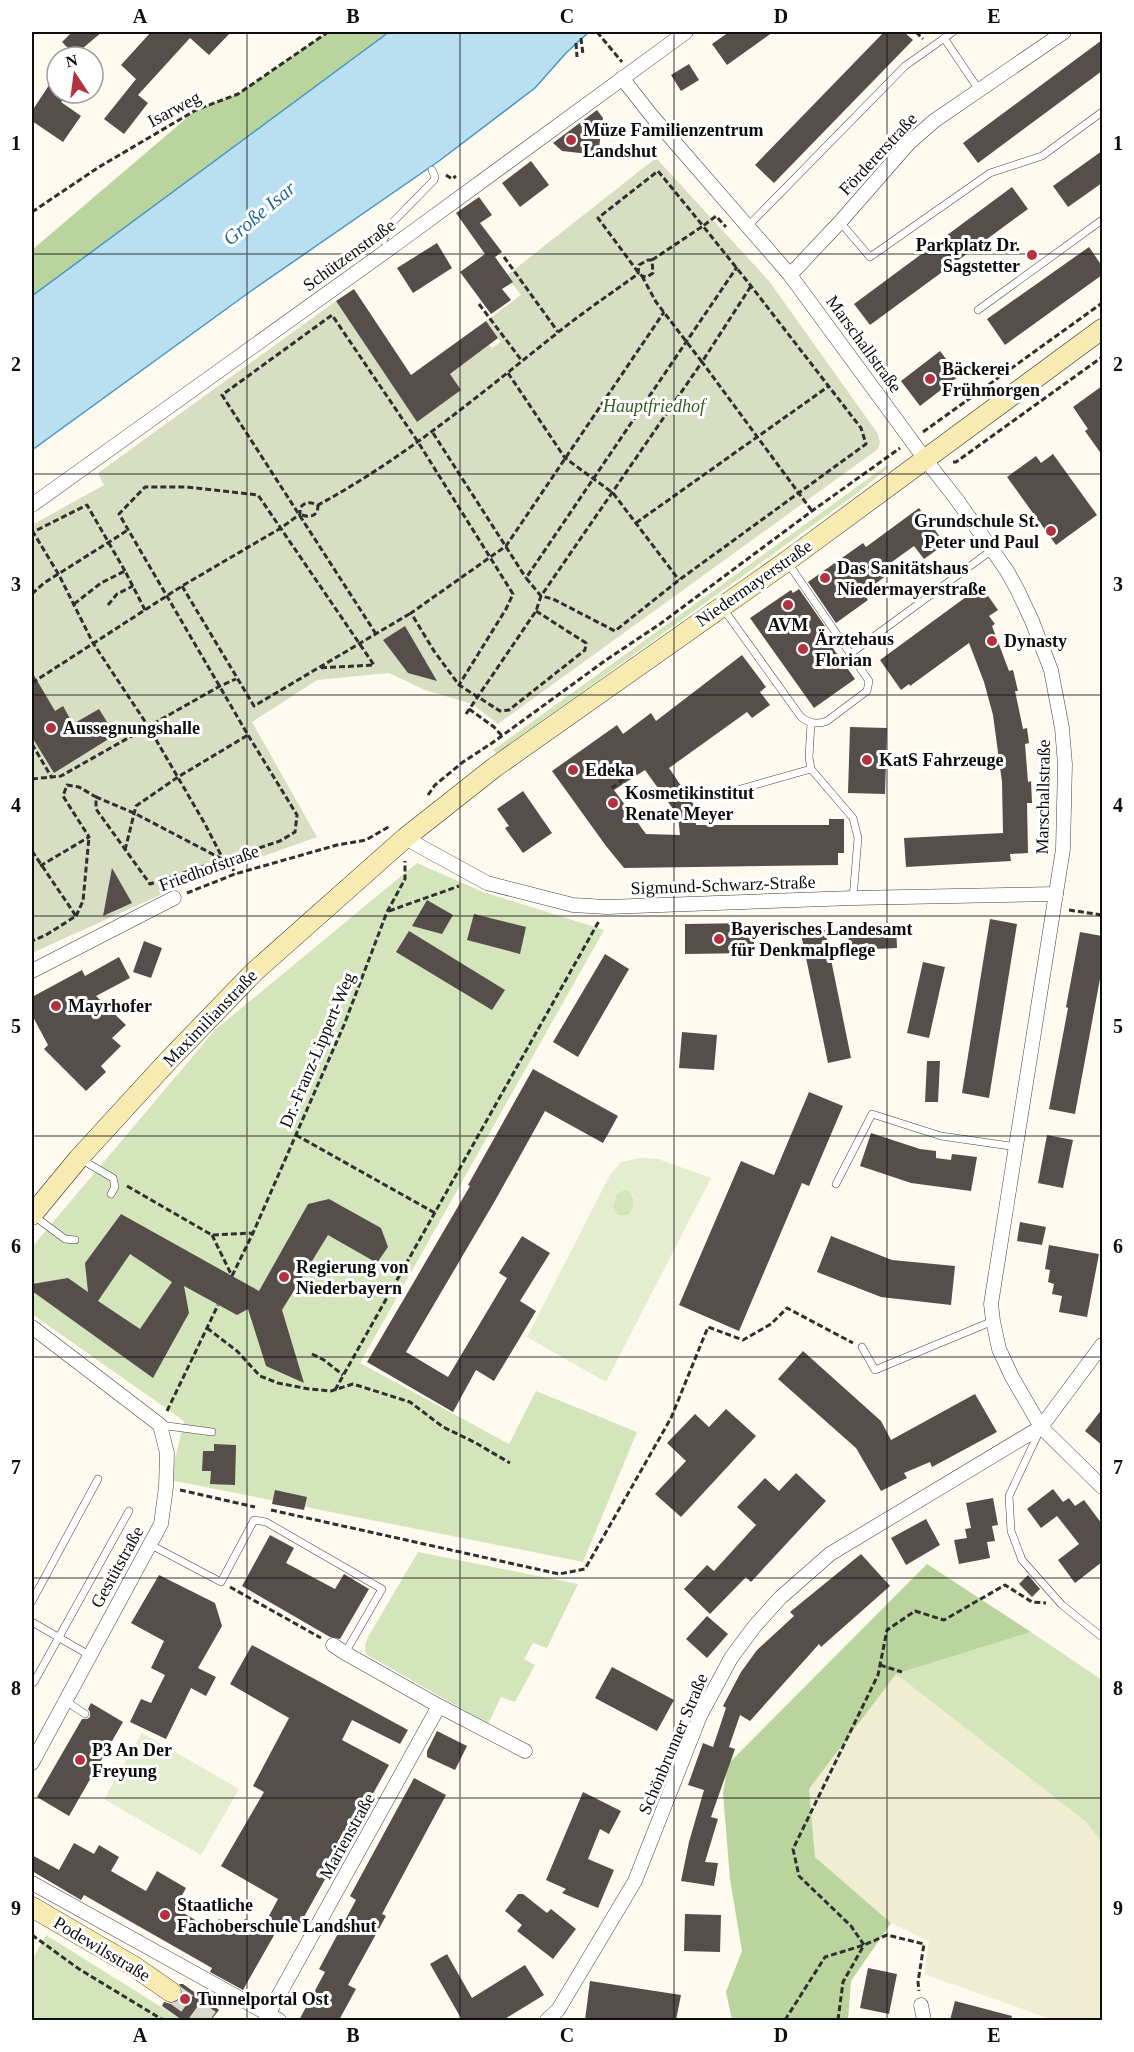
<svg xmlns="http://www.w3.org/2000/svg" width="1134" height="2052" font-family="Georgia,serif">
  <rect width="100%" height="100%" fill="#fefaf0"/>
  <path fill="#f1edd2" d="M896 1674 1085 1821 1102 1842V2020H1053L924 1974 929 1941 891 1923 815 1857 809 1789Z"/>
  <g fill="#d4e5bc">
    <path d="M887 465 888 468 856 494 539 723 496 753 493 750Z"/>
    <path d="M417 863 483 892 604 930 360 1363 509 1444 536 1391 637 1432 583 1562 170 1480 184 1421 32 1314V1247L215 1030Z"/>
    <path d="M628 1190 634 1199 633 1209 628 1215H618L613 1207 616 1195 621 1191Z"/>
    <path d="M418 1552 578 1584 547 1648 533 1643 524 1659 535 1665 515 1702 501 1697 488 1724 366 1654 365 1645 368 1637Z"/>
    <path d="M1031 1632 1102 1680V1842L1085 1821 896 1674Z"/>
    <path d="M46 1935 182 2020H32V1960Z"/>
  </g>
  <g fill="#b9d49d">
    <path d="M328 32H389L32 296V250L196 110 238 94Z"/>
    <path d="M927 1564 1031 1632 896 1674 809 1789 815 1857 891 1923 851 1981 848 2020H732L726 1992 742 1951 730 1879 723 1793 728 1764Z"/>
  </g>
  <path fill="#d7dec2" d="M656 158 769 281 878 434 880 442 878 449 498 724 472 704 425 690 389 673 317 680 252 722 317 837 180 886 32 953V525L104 485 98 473 336 301 417 422 461 390 450 374 489 345 492 348 501 342 486 321 521 295 506 276Z"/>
  <g fill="#e4edcd" fill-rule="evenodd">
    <path d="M639 1158 658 1159 711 1178 606 1382 527 1337 610 1175 621 1162ZM628 1190 634 1198 633 1209 628 1215H618L613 1207 616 1195 621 1191Z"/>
    <path d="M142 1733 239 1789 201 1855 104 1799Z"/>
  </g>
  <path fill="#b9dff0" stroke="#4797c0" stroke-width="1.5" d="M389 32H589L566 53 535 88 439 161 251 291 32 450V296Z"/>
  <g fill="#554e4b" fill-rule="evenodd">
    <path d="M72 32H102L83 48 93 57H59L68 48 62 42Z"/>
    <path d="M151 32H231L209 55 190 38 138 95 148 103 124 134 104 119 136 79 121 65Z"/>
    <path d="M729 32H773L727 65 712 44Z"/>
    <path d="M884 32H904L913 40 774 183 755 165Z"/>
    <path d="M1102 40V71L978 163 963 143Z"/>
    <path d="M689 64 699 80 681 91 671 75Z"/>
    <path d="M57 73V93H70L61 102 81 116 63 142 32 121V111Z"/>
    <path d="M597 110 603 118 598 155 562 151 553 143Z"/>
    <path d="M1102 151V183L1068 207 1053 186Z"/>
    <path d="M531 161 549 185 520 207 502 183Z"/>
    <path d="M1012 187 1028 209 870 325 854 304Z"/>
    <path d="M479 197 492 215 480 223 502 252 495 257 513 282 502 289 511 300 491 314 460 272 485 254 456 213Z"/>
    <path d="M437 243 452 268 413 293 397 268Z"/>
    <path d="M1089 247 1102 266V275L1005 345 987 319Z"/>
    <path d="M354 289 411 375 486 321 498 338 450 374 461 390 417 422 336 301Z"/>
    <path d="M940 351 959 376 920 406 901 381Z"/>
    <path d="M1102 386V455L1085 431 1088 429 1073 407Z"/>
    <path d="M1053 454 1097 515 1056 545 1007 477 1036 456 1041 463Z"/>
    <path d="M919 508 945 544 924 559 914 546 882 569 887 575 863 593 868 600 836 623 808 582 863 543 866 547Z"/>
    <path d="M981 586 998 610 989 616 995 624 992 626 1009 671 1013 670 1018 691H1015L1023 729 1027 728 1029 743 1025 744 1028 782 1031 781 1032 803H1027L1028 853 1010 854 1011 861 906 867 904 838 1003 833 1002 782 993 715 984 682 969 643 910 686 909 684 901 690 880 660Z"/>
    <path d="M799 589 827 629 822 633 855 679 814 708 750 618 791 590 793 593Z"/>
    <path d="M405 626 437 681 408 673 383 640Z"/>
    <path d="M742 655 766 687 760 692 770 705 752 718 747 712 669 768 694 805 696 825H829V819H844V853H838V865L624 868 606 846 552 771 617 725 623 734 651 713 656 721ZM645 770 678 816 680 835 646 834 614 790Z"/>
    <path d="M32 672 55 711 63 706 73 724 99 709 115 735 54 773 32 737Z"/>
    <path d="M850 727 887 728 885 794 848 793Z"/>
    <path d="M523 791 552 833 523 853 505 828 509 826 497 809Z"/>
    <path d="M112 868 132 903 103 916Z"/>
    <path d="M427 900 453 915 442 934 412 926Z"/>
    <path d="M474 914 526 927 520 954 467 940Z"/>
    <path d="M990 919 1017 924 989 1098 962 1093Z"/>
    <path d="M754 923V953L685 954V924Z"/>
    <path d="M896 923 897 948 849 950 848 925Z"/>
    <path d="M825 930 851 1058 828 1063 801 934Z"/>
    <path d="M409 931 505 990 492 1010 396 952Z"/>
    <path d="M1080 932 1102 936V968L1075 1114 1049 1109 1068 1008 1066 1007Z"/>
    <path d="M144 941 162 948 151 978 133 972Z"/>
    <path d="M605 954 629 969 578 1057 553 1042Z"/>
    <path d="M119 957 130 978 96 996 126 1025 112 1038 121 1046 101 1066 106 1072 86 1091 44 1049 48 1045 32 1015V997L82 970 85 976Z"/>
    <path d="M923 962 945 967 929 1038 907 1033Z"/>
    <path d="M682 1032 717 1035 714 1070 679 1068Z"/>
    <path d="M927 1061H940L938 1102H925Z"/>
    <path d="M533 1069 618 1116 603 1143 545 1111 496 1199 406 1352 448 1377 507 1278 499 1273 522 1236 550 1253 520 1301 536 1311 494 1381 476 1370 453 1412 367 1362 470 1186 468 1185Z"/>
    <path d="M809 1092 843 1106 809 1186 802 1183 739 1331 679 1305 741 1161 774 1175Z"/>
    <path d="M871 1133 920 1149 936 1151V1158L951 1160 952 1154 977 1157 971 1191 911 1183 860 1166Z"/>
    <path d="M1047 1135 1073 1140 1063 1188 1038 1183Z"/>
    <path d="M329 1199 381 1228 388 1247 377 1263 328 1235 282 1310 304 1383 266 1366 248 1309 237 1315 184 1286 189 1313 153 1378 32 1291V1284L68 1278 88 1292 85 1263 121 1214 259 1291 308 1204ZM130 1254 172 1282 140 1329 98 1301Z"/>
    <path d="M1020 1222 1046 1227 1042 1245 1017 1241Z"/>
    <path d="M831 1236 892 1260 955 1266 951 1305 881 1297 817 1272Z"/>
    <path d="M1049 1245 1099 1254 1087 1317 1059 1312 1062 1296 1052 1294 1054 1284 1048 1282 1050 1270 1045 1269Z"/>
    <path d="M803 1351 881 1421 891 1440 975 1394 997 1432 932 1467 930 1462 904 1473 907 1478 881 1491 856 1448 778 1379Z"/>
    <path d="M726 1409 756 1436 681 1517 655 1494 686 1461 667 1443 695 1414 709 1427Z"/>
    <path d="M1102 1409V1445L1085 1431Z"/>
    <path d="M214 1444 236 1445 235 1485 210 1484 211 1471H202L203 1451H214Z"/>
    <path d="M796 1473 826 1501 751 1582 746 1577 710 1614 684 1589 707 1565 714 1571 756 1525 737 1507 765 1478 779 1491Z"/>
    <path d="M1053 1489 1063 1502 1069 1498 1075 1506 1084 1500 1102 1524V1562L1075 1583 1058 1560 1079 1544 1057 1516 1041 1528 1027 1509Z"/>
    <path d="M275 1490 307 1497 304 1510 272 1504Z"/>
    <path d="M993 1498 998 1525 992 1526 995 1541 987 1542 990 1558 959 1564 954 1540 967 1538 965 1529 971 1528 966 1503Z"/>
    <path d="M926 1519 940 1545 906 1565 891 1538Z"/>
    <path d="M270 1535 294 1548 286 1563 335 1589 344 1574 369 1589 340 1639 330 1637 242 1586Z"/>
    <path d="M861 1554 890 1586 821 1647 819 1644 750 1721 740 1715 729 1747 735 1749 711 1817 718 1819 705 1862 718 1863 714 1886 681 1881 689 1842 704 1790 688 1785 703 1743 713 1747 726 1708 723 1706 741 1672 757 1650 794 1616 790 1612Z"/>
    <path d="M159 1575 215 1603 222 1626 198 1668 216 1677 206 1696 191 1688 166 1739 130 1722 141 1699 151 1703 165 1675 151 1668 164 1641 131 1623Z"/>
    <path d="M1028 1575 1040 1589 1032 1597 1019 1584Z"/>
    <path d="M707 1616 728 1634 707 1658 686 1639Z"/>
    <path d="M252 1645 408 1730 400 1744 352 1720 342 1740 389 1765 300 1924 285 1916 243 1990 210 1972 212 1968 84 1895 81 1900 32 1871V1855L59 1870 74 1843 94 1854 99 1845 119 1857 111 1871 146 1891 157 1871 186 1888 175 1908 212 1930 219 1919 238 1930 245 1919 263 1927 278 1899 221 1866 264 1792 253 1786 289 1718 230 1684Z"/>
    <path d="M612 1667 674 1700 657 1731 595 1698Z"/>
    <path d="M91 1703 123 1722 69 1816 37 1797 82 1719H87L90 1717V1712L88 1709Z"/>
    <path d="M437 1731 467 1746 455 1770 427 1757V1751Z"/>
    <path d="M414 1778 446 1795 382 1914 386 1916 348 1985 356 1989 339 2020H299L325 1972 319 1969 356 1900 350 1896Z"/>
    <path d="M583 1792 621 1811 609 1834 600 1829 588 1859 614 1870 598 1908 562 1893 566 1889 546 1880Z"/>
    <path d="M518 1894H523L547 1913 551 1909 576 1929 553 1959 517 1931 522 1925 505 1911Z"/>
    <path d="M685 1914 721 1915 720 1952 684 1951Z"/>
    <path d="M447 1954 472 1998 525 1965 544 1995 503 2020H462L430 1964Z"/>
    <path d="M868 1968 897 1974 889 2014 860 2008Z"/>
    <path d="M590 1981 681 1995 676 2020H585Z"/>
    <path d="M179 1984H183L219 2010 211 2020H182L162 2006 164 2002 171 2004 180 1999 183 1992Z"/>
    <path d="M955 2001 1012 2016 1011 2020H950Z"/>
  </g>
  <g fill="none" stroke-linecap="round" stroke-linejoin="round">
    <path stroke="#dad7ce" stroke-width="20" stroke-dasharray="20 10" stroke-linecap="butt" d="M171 1992 210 2020"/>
    <defs>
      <g id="service">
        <path d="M944 38 979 90"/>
        <path d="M840 222 870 257 990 173 1042 156 1102 112"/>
        <path d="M748 226 905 66 953 32"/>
        <path d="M383 241 391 224 434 180 435 177 432 170"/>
        <path d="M978 310 1102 220"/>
        <path d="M722 607 801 717C808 723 818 725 827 721L867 691 869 681 788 563"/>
        <path d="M850 654 992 550"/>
        <path d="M811 723 809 757 811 769 853 818 858 838 853 898"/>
        <path d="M730 792 811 769"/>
        <path d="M82 1160 113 1178 115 1187 111 1194"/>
        <path d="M836 1184 872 1114 941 1136 1017 1147"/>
        <path d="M34 1216 65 1239 75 1240"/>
        <path d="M862 1347 875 1370 993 1321"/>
        <path d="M160 1425 212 1432"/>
        <path d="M1039 1432 1009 1496 1011 1531 1022 1560 1062 1605 1102 1637"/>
        <path d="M151 1545 221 1582 254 1520 266 1522 382 1589 345 1653"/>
        <path d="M32 1601 98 1479"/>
        <path d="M32 1622 89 1655"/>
        <path d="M34 1682 129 1511"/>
        <path d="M66 1701 85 1714"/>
      </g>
      <g id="minor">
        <path d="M622 78 651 115 790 275 925 459 957 500 1007 571 1017 589 1032 621 1051 670 1062 728 1065 764 1063 849 991 1304 993 1321 999 1349 1012 1377 1041 1427 1102 1487"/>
        <path d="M790 275 840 222 909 143 934 121 1064 32"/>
        <path d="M32 505 396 244 686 32"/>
        <path d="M405 838 487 883 573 905 607 907 853 898 1056 894"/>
        <path d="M32 971 174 898"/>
        <path d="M32 1327 160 1425 167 1453 166 1487 161 1524 32 1763"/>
        <path d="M439 1706 525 1751"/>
        <path d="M32 1883 279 2020"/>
        <path d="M921 2005 924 2020"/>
        <path d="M265 2020 439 1706 345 1653 333 1645"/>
        <path d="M547 2020 558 2010 635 1881 700 1716 731 1658 754 1627 780 1598 830 1554 1041 1427 1102 1345"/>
      </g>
      <g id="secondary">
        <path d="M32 1215 79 1158 167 1062 254 972 405 838 495 767 787 561 1102 329"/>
        <path d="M32 1907 135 1967 171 1992"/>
      </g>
    </defs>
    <use href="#service" stroke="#414141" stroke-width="8"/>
    <use href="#minor" stroke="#414141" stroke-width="15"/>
    <use href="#secondary" stroke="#303030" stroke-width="21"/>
    <g stroke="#303030" stroke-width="3" stroke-dasharray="6 3" stroke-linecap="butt">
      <path d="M597 32 622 62"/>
      <path d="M916 32 923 39"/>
      <path d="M581 38 583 55"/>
      <path d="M576 43 577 57"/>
      <path d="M446 175 452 179 456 176"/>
      <path d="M32 212 99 167 196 110 238 94 328 32"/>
      <path d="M504 257 558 332"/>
      <path d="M652 260 703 226 751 286 861 428 866 444 679 580 615 631 553 599 541 596 526 578 737 267"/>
      <path d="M642 276 656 302 702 362 751 286"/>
      <path d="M479 304 522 361"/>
      <path d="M508 373 565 458 613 493 679 580"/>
      <path d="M923 432 1102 303"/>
      <path d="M433 433 526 578"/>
      <path d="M953 462H956L1102 357"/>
      <path d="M302 515C311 518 318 516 318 505"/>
      <path d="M636 523 829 386"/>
      <path d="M125 571 87 505 33 532 59 575 93 643 148 726 205 824 222 857"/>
      <path d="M182 586 254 706 411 613"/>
      <path d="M32 594 44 583 128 530"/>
      <path d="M74 604 101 583 125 571 145 610"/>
      <path d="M108 605 117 594 133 586"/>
      <path d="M536 611 586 643 585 650 509 710 500 711 459 685 434 651 411 613 506 546 664 312"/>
      <path d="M376 634 222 395 332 315 418 442 513 594 506 609 459 685"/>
      <path d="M32 683 182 586 281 528 300 514V508C306 501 310 502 318 505 405 458 479 395 556 334 582 313 610 294 638 274L639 265 648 260H652L653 273 647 277 642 276 638 272 598 218 658 171 703 226 716 216 726 227"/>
      <path d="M469 709 494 727 502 736"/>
      <path d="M466 714 536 611 541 596 702 362 812 511"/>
      <path d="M32 744 52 778"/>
      <path d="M603 761 615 768 623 779 612 788"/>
      <path d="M32 779 61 776 220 686 236 679"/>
      <path d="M428 795 435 785 463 762 492 743 606 660 660 624 812 511 900 448"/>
      <path d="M125 850 136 806 178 777 248 735"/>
      <path d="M32 851 76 916 46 935 32 941"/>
      <path d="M228 857 235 874"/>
      <path d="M222 859 134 813 96 797V809L150 884 280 841 295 832 297 815 248 735 119 514 145 487H187L258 495 374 665 318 668"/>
      <path d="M40 866 89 837 63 796 67 785 79 787 96 797"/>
      <path d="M187 893 235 874 337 845 366 840 390 826"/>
      <path d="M1069 910 1102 915"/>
      <path d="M389 911 459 886"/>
      <path d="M76 916 83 901 89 837"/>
      <path d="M296 1135 435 1213"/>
      <path d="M127 1186 212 1235 253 1233"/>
      <path d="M212 1235 232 1276"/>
      <path d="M232 1276 253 1233 344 1025 387 912 405 879V861"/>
      <path d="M207 1328 237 1351 260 1376 278 1383 309 1389 331 1391 353 1384 410 1402 443 1427 474 1442 510 1463"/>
      <path d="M312 1354 324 1360 343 1375"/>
      <path d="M335 1390 599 921"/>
      <path d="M167 1411 218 1305"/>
      <path d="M180 1490 255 1507"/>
      <path d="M271 1510 559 1574 585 1569 671 1418 708 1327 743 1340 771 1324 787 1308 853 1343"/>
      <path d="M230 1587 321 1638"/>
      <path d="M880 1665 902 1672"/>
      <path d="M32 1935 79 1969 163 2020"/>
      <path d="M785 2020 825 1957 864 1945 887 1935 924 1944 918 1982 919 1991"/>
      <path d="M838 2020 843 1982 864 1945 851 1926 799 1876 793 1849 878 1675 887 1630 915 1611 944 1620 1005 1585 1032 1602 1046 1603"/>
    </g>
    <use href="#service" stroke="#fff" stroke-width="7"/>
    <use href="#minor" stroke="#fff" stroke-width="14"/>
    <use href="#secondary" stroke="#f7ebb1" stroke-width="20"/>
  </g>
  <path fill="none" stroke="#0e0e0e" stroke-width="1.5" stroke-opacity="0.55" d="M247 32V2020M460 32V2020M674 32V2020M887 32V2020M32 254H1102M32 474H1102M32 695H1102M32 916H1102M32 1136H1102M32 1357H1102M32 1578H1102M32 1798H1102"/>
  <g fill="#b13340" stroke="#fff" stroke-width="2">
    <circle cx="571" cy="140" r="6"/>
    <circle cx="1032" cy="255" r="6"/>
    <circle cx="930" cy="379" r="6"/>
    <circle cx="1051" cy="531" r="6"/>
    <circle cx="825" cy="578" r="6"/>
    <circle cx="788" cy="605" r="6"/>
    <circle cx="992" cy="641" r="6"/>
    <circle cx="803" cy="649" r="6"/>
    <circle cx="51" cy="728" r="6"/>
    <circle cx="867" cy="760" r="6"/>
    <circle cx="573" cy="770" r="6"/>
    <circle cx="613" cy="803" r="6"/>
    <circle cx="719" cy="939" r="6"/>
    <circle cx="56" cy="1006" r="6"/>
    <circle cx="284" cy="1277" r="6"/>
    <circle cx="80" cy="1760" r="6"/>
    <circle cx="165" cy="1915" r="6"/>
    <circle cx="185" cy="1999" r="6"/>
  </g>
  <g text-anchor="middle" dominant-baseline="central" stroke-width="6" stroke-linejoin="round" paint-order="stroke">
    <g font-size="18" fill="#0e0e0e" stroke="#fff">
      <text transform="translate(174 109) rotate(-28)">Isarweg</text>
      <text transform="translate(878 154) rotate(-47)">Fördererstraße</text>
      <text transform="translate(349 255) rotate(-36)">Schützenstraße</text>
      <text transform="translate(864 344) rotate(54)">Marschallstraße</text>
      <text transform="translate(754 583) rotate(-35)">Niedermayerstraße</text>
      <text transform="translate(1043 797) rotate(-89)">Marschallstraße</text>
      <text transform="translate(209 868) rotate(-20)">Friedhofstraße</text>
      <text transform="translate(723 885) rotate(-2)">Sigmund-Schwarz-Straße</text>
      <text transform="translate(210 1018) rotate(-46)">Maximilianstraße</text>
      <text transform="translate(317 1050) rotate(-67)">Dr.-Franz-Lippert-Weg</text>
      <text transform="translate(117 1567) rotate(-61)">Gestütstraße</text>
      <text transform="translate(673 1744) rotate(-67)">Schönbrunner Straße</text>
      <text transform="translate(347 1836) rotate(-61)">Marienstraße</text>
      <text transform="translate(102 1949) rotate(31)">Podewilsstraße</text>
    </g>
    <g font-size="18" font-weight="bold" fill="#0e0e0e" stroke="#fff" text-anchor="start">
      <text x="583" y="130">Müze Familienzentrum<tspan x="583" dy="21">Landshut</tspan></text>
      <text x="1020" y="245" text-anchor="end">Parkplatz Dr.<tspan x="1020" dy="21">Sagstetter</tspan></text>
      <text x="942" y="369">Bäckerei<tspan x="942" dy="21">Frühmorgen</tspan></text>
      <text x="1039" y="521" text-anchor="end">Grundschule St.<tspan x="1039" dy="21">Peter und Paul</tspan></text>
      <text x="837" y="568">Das Sanitätshaus<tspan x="837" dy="21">Niedermayerstraße</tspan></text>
      <text x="788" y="625" text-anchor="middle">AVM</text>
      <text x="815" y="639">Ärztehaus<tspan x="815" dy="21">Florian</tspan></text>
      <text x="1004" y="641">Dynasty</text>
      <text x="63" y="728">Aussegnungshalle</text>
      <text x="879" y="760">KatS Fahrzeuge</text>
      <text x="585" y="770">Edeka</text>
      <text x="625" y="793">Kosmetikinstitut<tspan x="625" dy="21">Renate Meyer</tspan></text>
      <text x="731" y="929">Bayerisches Landesamt<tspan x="731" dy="21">für Denkmalpflege</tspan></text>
      <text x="68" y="1006">Mayrhofer</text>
      <text x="296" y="1267">Regierung von<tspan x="296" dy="21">Niederbayern</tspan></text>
      <text x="92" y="1750">P3 An Der<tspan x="92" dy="21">Freyung</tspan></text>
      <text x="177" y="1905">Staatliche<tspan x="177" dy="21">Fachoberschule Landshut</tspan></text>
      <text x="197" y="1999">Tunnelportal Ost</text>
    </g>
    <g font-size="18" font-style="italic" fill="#345f24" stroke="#fff">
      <text x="654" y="406">Hauptfriedhof</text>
    </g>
    <g font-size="20" font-style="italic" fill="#236994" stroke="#fff">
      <text transform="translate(259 213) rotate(-40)">Große Isar</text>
    </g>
  </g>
  <rect width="1134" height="2052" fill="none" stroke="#ffffff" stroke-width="66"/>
  <g transform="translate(75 75) rotate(347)"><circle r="28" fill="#ffffff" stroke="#9f9f9f" stroke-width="1.5"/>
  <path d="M0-4.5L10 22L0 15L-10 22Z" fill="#b13340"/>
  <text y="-9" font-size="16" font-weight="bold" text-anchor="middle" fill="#0e0e0e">N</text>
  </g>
  <rect x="33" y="33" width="1068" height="1986" fill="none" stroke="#0e0e0e" stroke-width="2"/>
  <g font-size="20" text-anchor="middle" font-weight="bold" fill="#0e0e0e">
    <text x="140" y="23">A</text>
    <text x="353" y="23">B</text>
    <text x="567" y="23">C</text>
    <text x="781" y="23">D</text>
    <text x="994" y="23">E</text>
    <text x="16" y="150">1</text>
    <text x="1118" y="150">1</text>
    <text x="16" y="371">2</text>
    <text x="1118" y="371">2</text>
    <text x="16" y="591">3</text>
    <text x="1118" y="591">3</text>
    <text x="16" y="812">4</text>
    <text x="1118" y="812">4</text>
    <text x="16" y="1033">5</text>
    <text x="1118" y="1033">5</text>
    <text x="16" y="1253">6</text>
    <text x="1118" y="1253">6</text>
    <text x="16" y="1474">7</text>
    <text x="1118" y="1474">7</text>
    <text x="16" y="1695">8</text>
    <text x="1118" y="1695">8</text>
    <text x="16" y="1915">9</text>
    <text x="1118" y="1915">9</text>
    <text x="140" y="2042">A</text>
    <text x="353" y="2042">B</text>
    <text x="567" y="2042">C</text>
    <text x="781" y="2042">D</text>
    <text x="994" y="2042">E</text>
  </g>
</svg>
